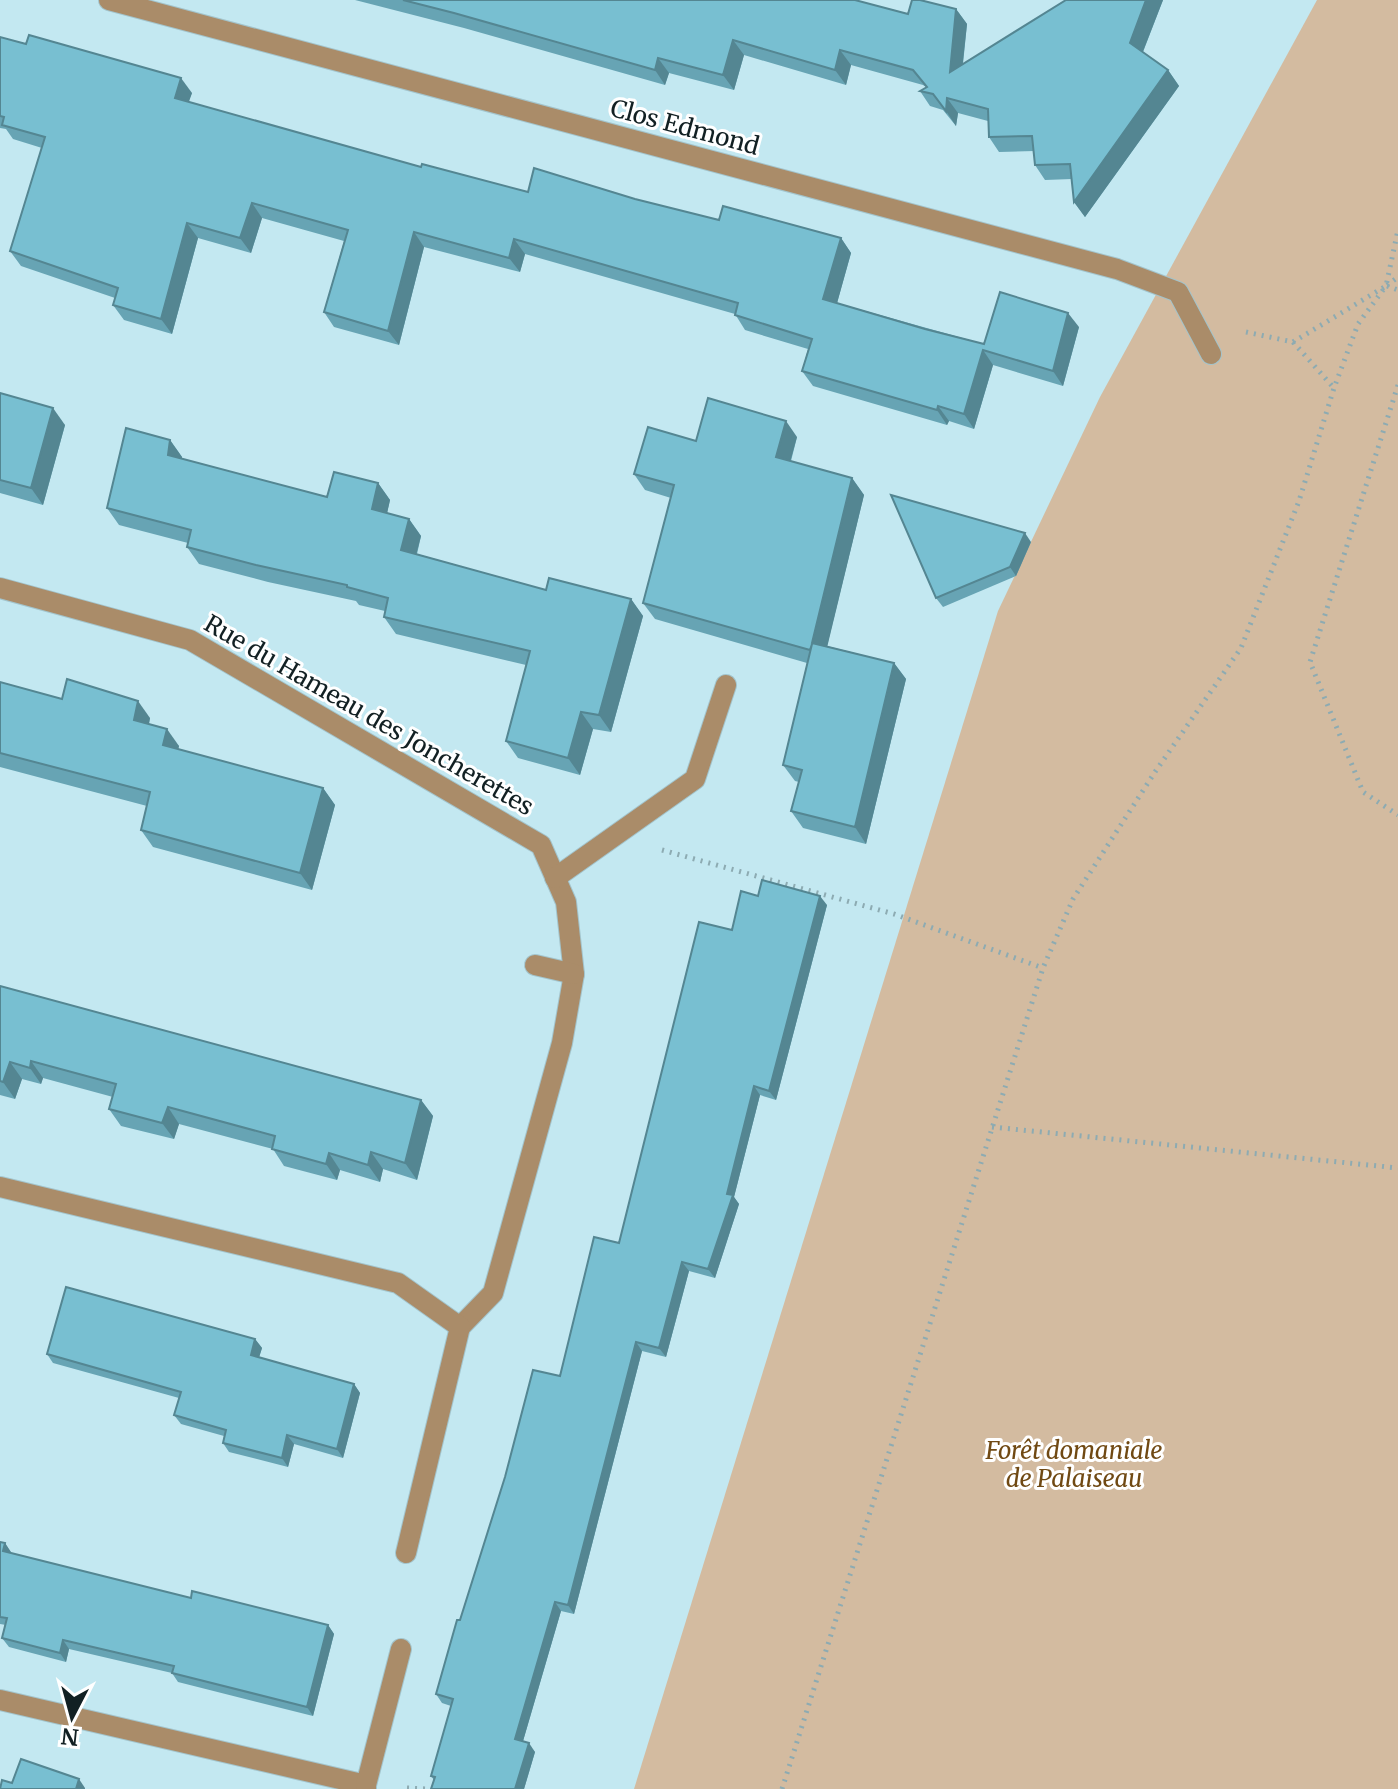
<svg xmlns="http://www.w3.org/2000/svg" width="1398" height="1789" font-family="Merriweather,serif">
  <rect width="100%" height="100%" fill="#c3e8f1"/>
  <path fill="#d3bba0" d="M1317 0H1398V1789H634L998 611 1100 397Z"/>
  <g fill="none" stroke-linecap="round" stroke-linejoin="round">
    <defs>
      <g id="minor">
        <path d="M109 0 1117 269 1178 292 1211 354"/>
        <path d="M0 588 190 640 541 845 566 902 574 974 562 1043 493 1293 460 1327"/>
        <path d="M555 878 695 779 726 685"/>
        <path d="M535 965 574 974"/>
        <path d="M0 1187 398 1283 460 1327 406 1553"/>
        <path d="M0 1700 366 1785V1789"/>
        <path d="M366 1785 401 1649"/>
      </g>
    </defs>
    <use href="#minor" stroke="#a3c4cc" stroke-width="22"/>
    <g stroke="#8dabb2" stroke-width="5" stroke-dasharray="2 6" stroke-linecap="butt">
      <path d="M1387 286 1398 290"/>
      <path d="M1246 332 1293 342 1386 286 1398 230"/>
      <path d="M1293 342 1334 388"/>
      <path d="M1398 385 1310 662 1363 792 1398 815"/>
      <path d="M662 850 894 914 1043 968"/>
      <path d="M992 1127 1398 1168"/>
      <path d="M407 1788 427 1789"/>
      <path d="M782 1789 1043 968 1073 899 1155 772 1241 648 1299 501 1334 388 1358 324 1386 286 1398 277"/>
    </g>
    <use href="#minor" stroke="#aa8c69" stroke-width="20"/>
  </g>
  <g fill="#67a4b4">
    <path d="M355 0H855L908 14 956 9 967 24 963 64 1066 0H1163L1143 52 1168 70 1179 86 1085 217 1074 202 1072 179 1045 180 1035 165 1034 151 999 152 989 137 988 121 958 113 956 126 943 110 930 106 920 91 926 87 923 85 851 65 846 85 744 55 734 90 669 73 665 85 464 28Z"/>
    <path d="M0 37 192 93 188 102 421 167 528 192 635 199 719 220 841 238 851 253 837 303 984 344 1079 327 1063 386 993 365 974 429 949 421 947 425 813 386 802 371 808 349 745 330 735 314 525 254 520 272 424 247 399 345 334 327 324 312 344 241 262 218 251 253 198 238 172 334 124 320 113 305 115 298 21 266 10 251 42 148 13 139 6 129 0 128Z"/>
    <path d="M0 393 65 425 43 505 0 493Z"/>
    <path d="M797 437 791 461 852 478 864 495 827 646 894 663 906 679 866 844 803 828 791 811 799 782 795 781 783 765 807 663 655 619 643 603 671 498 645 490 634 474 696 441Z"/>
    <path d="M170 440 182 457V459L327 497 378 483 390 500 387 513 409 519 421 536 417 554 546 590 631 599 643 616 611 732 593 729 580 775 518 758 506 741 526 665 396 634 384 617 385 611 359 605 356 601 268 582 199 564 187 547 188 543 119 525 107 508Z"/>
    <path d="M1031 542 1016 576 943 607 936 598Z"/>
    <path d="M0 682 62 699 150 718 149 724 179 746 178 749 323 788 335 805 312 890 153 847 141 830 147 806 0 767Z"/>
    <path d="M758 896 827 905 776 1100 760 1095 734 1197 739 1204 715 1278 689 1271 666 1357 642 1351 574 1614 561 1611 523 1741 535 1752 524 1789H431L434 1780 431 1776 451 1706 442 1703 436 1694 460 1620 560 1376 619 1243 732 930Z"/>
    <path d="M0 986 421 1100 433 1116 417 1180 383 1169 380 1182 340 1170 337 1180 284 1166 273 1149 179 1124 174 1139 121 1126 109 1109 113 1097 43 1078 41 1084 22 1079 15 1099 0 1095Z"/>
    <path d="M255 1339 262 1348 259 1357 354 1384 360 1393 343 1458 294 1444 288 1467 229 1452 223 1443 224 1436 181 1424 174 1415 179 1398 53 1363 47 1354Z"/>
    <path d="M0 1542 5 1543 11 1553 191 1598 328 1625 334 1634 313 1716 178 1682 172 1673 69 1649 66 1662 9 1647 2 1638 6 1625 0 1624Z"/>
  </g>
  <g fill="#548692">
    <path d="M1146 0H1163L1140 59 1130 43Z"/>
    <path d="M956 9 967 24 960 88 950 72Z"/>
    <path d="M733 40 744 55 734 90 723 75Z"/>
    <path d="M840 50 851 65 846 85 835 70Z"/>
    <path d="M658 58 669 73 665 85 655 70Z"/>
    <path d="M1168 70 1179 86 1085 217 1074 202Z"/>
    <path d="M181 78 192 93 185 113 175 98Z"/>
    <path d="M947 98 958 113 956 126 946 111Z"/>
    <path d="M252 203 262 218 251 253 240 238Z"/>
    <path d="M187 223 198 238 172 334 161 319Z"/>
    <path d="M414 232 424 247 399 345 388 331Z"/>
    <path d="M841 238 851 253 834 314 823 299Z"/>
    <path d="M514 239 525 254 520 272 509 258Z"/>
    <path d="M1068 313 1079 327 1063 386 1053 371Z"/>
    <path d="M983 350 993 365 974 429 964 414Z"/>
    <path d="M938 406 949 421 947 425 937 410Z"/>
    <path d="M53 408 65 425 43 505 31 488Z"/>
    <path d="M786 421 797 437 787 473 776 457Z"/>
    <path d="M170 440 182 457 180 472 168 455Z"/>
    <path d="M852 478 864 495 824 660 812 643Z"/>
    <path d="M378 483 390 500 384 527 372 509Z"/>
    <path d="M409 519 421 536 413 567 401 550Z"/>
    <path d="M1025 533 1031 542 1016 576 1010 567Z"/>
    <path d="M631 599 643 616 611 732 599 715Z"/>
    <path d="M894 663 906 679 866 844 855 827Z"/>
    <path d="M138 701 150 718 146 737 134 720Z"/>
    <path d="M581 712 593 729 580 775 568 758Z"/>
    <path d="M167 729 179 746 175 762 163 745Z"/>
    <path d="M323 788 335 805 312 890 300 873Z"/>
    <path d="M820 896 827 905 776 1100 769 1091Z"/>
    <path d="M31 1061 43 1078 41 1084 30 1068Z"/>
    <path d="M10 1062 22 1079 15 1099 3 1082Z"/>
    <path d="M754 1086 760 1095 734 1197 739 1204 715 1278 708 1269Z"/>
    <path d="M421 1100 433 1116 417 1180 405 1163Z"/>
    <path d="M168 1107 179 1124 174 1139 162 1123Z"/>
    <path d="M371 1152 383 1169 380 1182 368 1165Z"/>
    <path d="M329 1153 340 1170 337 1180 326 1164Z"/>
    <path d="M682 1262 689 1271 666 1357 659 1348Z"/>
    <path d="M255 1339 262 1348 257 1364 251 1355Z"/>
    <path d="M636 1342 642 1351 574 1614 568 1605Z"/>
    <path d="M354 1384 360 1393 343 1458 337 1449Z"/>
    <path d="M287 1435 294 1444 288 1467 282 1458Z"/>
    <path d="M5 1543 11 1552 9 1560 3 1551Z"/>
    <path d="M555 1602 561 1611 521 1748 515 1739Z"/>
    <path d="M328 1625 334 1634 313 1716 307 1707Z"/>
    <path d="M63 1640 69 1649 66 1662 60 1653Z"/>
    <path d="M529 1743 535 1752 524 1789H515Z"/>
    <path d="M79 1779 85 1788V1789H76Z"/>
  </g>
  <g fill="#78bfd1" stroke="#548692" stroke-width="2">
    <path d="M403 0H855L908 14 912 0H920L956 9 950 72 1066 0H1146L1130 43 1168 70 1074 202 1070 164 1035 165 1032 136 989 137 988 109 947 98 946 111 933 94 920 91 927 87 913 70 840 50 835 70 733 40 723 75 658 58 655 70 454 13Z"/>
    <path d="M29 35 181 78 175 98 421 167 422 164 528 192 534 168 635 199 719 220 723 206 841 238 823 299 925 329 984 344 1000 292 1068 313 1053 371 983 350 964 414 938 406 937 410 802 371 812 339 735 315 738 303 514 239 509 258 414 232 388 331 324 312 348 230 252 203 240 238 187 223 161 319 113 305 118 288 10 251 45 137 2 125 4 117 0 116V37L26 44Z"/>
    <path d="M0 393 53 408 31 488 0 480Z"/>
    <path d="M708 398 786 421 776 457 852 478 812 643 894 663 855 827 791 811 802 770 783 765 812 644 810 650 643 603 674 485 634 474 648 427 696 441Z"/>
    <path d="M126 428 170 440 168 455 327 497 334 472 378 483 372 509 409 519 401 550 546 590 549 578 631 599 599 715 581 712 568 758 506 741 530 651 384 617 388 598 347 587V585L256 565 187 547 191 530 107 508Z"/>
    <path d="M891 495 1025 533 1010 567 936 598Z"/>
    <path d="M67 679 138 701 134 720 167 729 163 745 323 788 300 873 141 830 150 792 0 753V682L62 699Z"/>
    <path d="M762 880 820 896 769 1091 754 1086 727 1194 733 1195 708 1269 682 1262 659 1348 636 1342 568 1605 555 1602 515 1739 529 1743 515 1789H431L435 1777 431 1776 453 1699 436 1694 457 1620H460L505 1477 533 1370 560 1376 594 1237 619 1243 699 922 732 930 741 891 758 896Z"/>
    <path d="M0 986 421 1100 405 1163 371 1152 368 1165 329 1153 326 1164 272 1149 275 1136 168 1107 162 1123 109 1109 116 1084 31 1061 30 1068 10 1062 3 1082 0 1081Z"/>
    <path d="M66 1287 255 1339 251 1355 354 1384 337 1449 287 1435 282 1458 223 1443 226 1430 174 1415 181 1392 47 1354Z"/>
    <path d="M0 1542 5 1543 3 1551 191 1598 192 1591 328 1625 307 1707 172 1673 174 1666 63 1640 60 1653 2 1638 7 1618 0 1617Z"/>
    <path d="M21 1759 79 1779 76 1789H0L2 1780 12 1783Z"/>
  </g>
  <g text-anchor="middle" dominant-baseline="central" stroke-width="6" stroke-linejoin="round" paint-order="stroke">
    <g font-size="24" fill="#122023" stroke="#fff">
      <text transform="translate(685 127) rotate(15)">Clos Edmond</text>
      <text transform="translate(369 715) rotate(30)">Rue du Hameau des Joncherettes</text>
    </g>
    <g font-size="24" font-style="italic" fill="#704913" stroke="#fff">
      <text x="1074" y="1450">Forêt domaniale<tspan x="1074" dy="28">de Palaiseau</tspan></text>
    </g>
  </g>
  <g transform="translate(72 1717) rotate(186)" stroke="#ffffff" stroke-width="6" paint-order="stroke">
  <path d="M0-6L14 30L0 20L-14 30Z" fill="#122023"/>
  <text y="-12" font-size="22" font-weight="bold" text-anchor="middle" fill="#122023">N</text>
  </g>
</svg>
